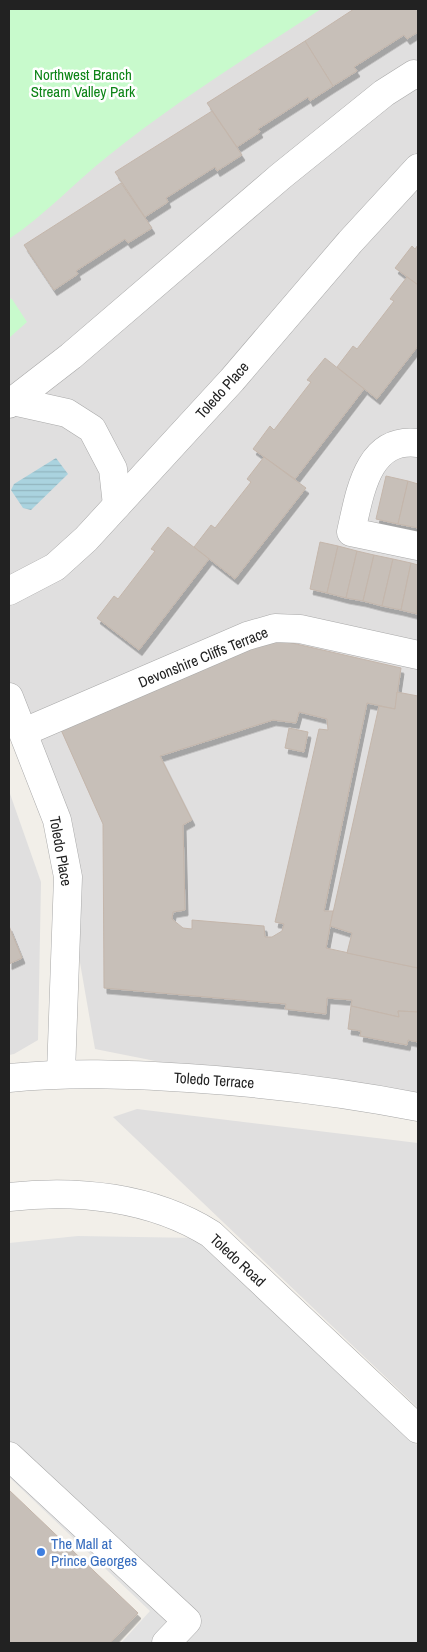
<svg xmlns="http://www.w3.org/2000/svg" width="427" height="1652" font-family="'Archivo Narrow',sans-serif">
  <defs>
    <pattern id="water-rules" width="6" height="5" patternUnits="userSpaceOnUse" patternTransform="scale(1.25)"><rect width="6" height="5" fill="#aad3df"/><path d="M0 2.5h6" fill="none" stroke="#92b5bf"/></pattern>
    <filter id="shadow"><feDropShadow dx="3" dy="5.5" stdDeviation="0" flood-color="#0004"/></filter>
  </defs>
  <rect width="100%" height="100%" fill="#f2efe9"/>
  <g fill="#e0dfdf">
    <path d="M305 9H418V1113L95 1049 37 715 9 726V231L90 162Z"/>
    <path d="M9 791 41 882 38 1040 14 1054 9 1055Z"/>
    <path d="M137 1109 418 1143V1408L113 1117Z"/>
  </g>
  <g fill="#c8facc">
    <path d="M9 9H321C249 56 175 102 108 156 74 183 45 215 9 239Z"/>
    <path d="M9 298 12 299 27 322 9 338Z"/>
  </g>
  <path fill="#e2e2e2" d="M78 1236 198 1238 418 1446V1643H121L150 1611 9 1477V1243Z"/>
  <path fill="url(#water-rules)" d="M56 458 68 474 31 510 23 508 11 490 14 484Z"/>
  <g fill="#c7bfb8" stroke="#c4b6ab" fill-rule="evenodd" filter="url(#shadow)">
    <path d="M354 9H418V32L407 39 404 35 354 67 357 71 333 86 305 41Z"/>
    <path d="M305 41 333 86 310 101 308 97 258 129 260 132 237 147 207 103Z"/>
    <path d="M212 111 242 155 217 171 215 167 166 198 168 202 145 217 115 172Z"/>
    <path d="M121 183 152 228 128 243 125 239 76 271 78 274 54 290 24 245Z"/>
    <path d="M418 245V285L395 268 412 246 415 249Z"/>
    <path d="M407 277 418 285V346L377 399 337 367 353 346 357 349 394 301 390 299Z"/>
    <path d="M325 358 364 389 295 479 253 449 270 426 274 430 311 382 307 380Z"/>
    <path d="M264 457 306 488 235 579 194 547 211 525 215 528 251 482 247 479Z"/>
    <path d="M386 476 408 481 398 524 376 519Z"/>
    <path d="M408 481 418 484V528L398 524Z"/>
    <path d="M168 527 209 559 139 650 97 618 114 596 118 599 155 551 151 549Z"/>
    <path d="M320 542 338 546 327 593 310 589Z"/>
    <path d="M338 546 357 551 346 598 327 593Z"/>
    <path d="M357 551 374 555 363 601 346 598Z"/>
    <path d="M374 555 393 559 382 606 363 601Z"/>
    <path d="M393 559 411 563 401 610 382 606Z"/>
    <path d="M411 563 418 565 417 614 401 610Z"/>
    <path d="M270 638 401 668 395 709 367 703 324 911H333L326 948 418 968V1012L398 1011 399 1017 351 1006 352 1000 327 998 326 1014 285 1009 286 1004 104 988 103 824 58 723ZM299 712 327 719 328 730 319 729 275 922 284 924 282 931 272 937H265L264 926 192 920V929L183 928 172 919 173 912 185 910 183 825 192 820 160 756 273 720 296 723Z"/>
    <path d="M397 692 418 696V968L347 953 352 933 330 926 379 706 395 709Z"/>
    <path d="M289 728 308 732 304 752 285 748Z"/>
    <path d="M9 926 22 958 9 964Z"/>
    <path d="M351 1006 399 1017 398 1011 418 1012V1042L408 1040 407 1045 360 1036 361 1031 348 1029Z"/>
    <path d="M9 1490 138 1613 110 1643H9Z"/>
  </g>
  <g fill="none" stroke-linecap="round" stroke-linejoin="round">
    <defs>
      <g id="minor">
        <path d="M13 401 67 413 92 429 113 469 117 505"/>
        <path d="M9 404 71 356 281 176 384 93 414 74 418 75"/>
        <path d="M418 443C367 437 360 493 351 532L418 546"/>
        <path d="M9 591 55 567 86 539 232 380 350 242 418 168"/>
        <path d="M9 697 57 820 68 877 61 1073"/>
        <path d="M24 732 247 636 275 628 300 629 418 655"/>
        <path d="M9 1078C70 1072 126 1074 188 1078 265 1083 342 1092 418 1107"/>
        <path d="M9 1197C77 1189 152 1197 211 1234L418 1429"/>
        <path d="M9 1456 187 1621 166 1643"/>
      </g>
    </defs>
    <use href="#minor" stroke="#a9a9a9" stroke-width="29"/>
    <use href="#minor" stroke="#fff" stroke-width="28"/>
  </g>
  <circle fill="#3f7fe0" stroke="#fff" stroke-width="2" cx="41" cy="1552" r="5"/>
  <g text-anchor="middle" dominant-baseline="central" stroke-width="5" stroke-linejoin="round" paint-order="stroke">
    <g font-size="15" fill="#0c8416" stroke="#fff">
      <text x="83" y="74">Northwest Branch<tspan x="83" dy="17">Stream Valley Park</tspan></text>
    </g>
    <g font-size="15" fill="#222" stroke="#fff">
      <text transform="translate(222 390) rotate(-48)">Toledo Place</text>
      <text transform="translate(203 657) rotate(-22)">Devonshire Cliffs Terrace</text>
      <text transform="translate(61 851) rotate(80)">Toledo Place</text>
      <text transform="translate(214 1080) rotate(4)">Toledo Terrace</text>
      <text transform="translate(238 1260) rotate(43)">Toledo Road</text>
    </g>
    <g font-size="15" fill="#366cbe" stroke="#fff" text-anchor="start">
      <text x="51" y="1543">The Mall at<tspan x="51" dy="17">Prince Georges</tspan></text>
    </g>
  </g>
  <rect width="427" height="1652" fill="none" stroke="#222222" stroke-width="20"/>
</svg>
